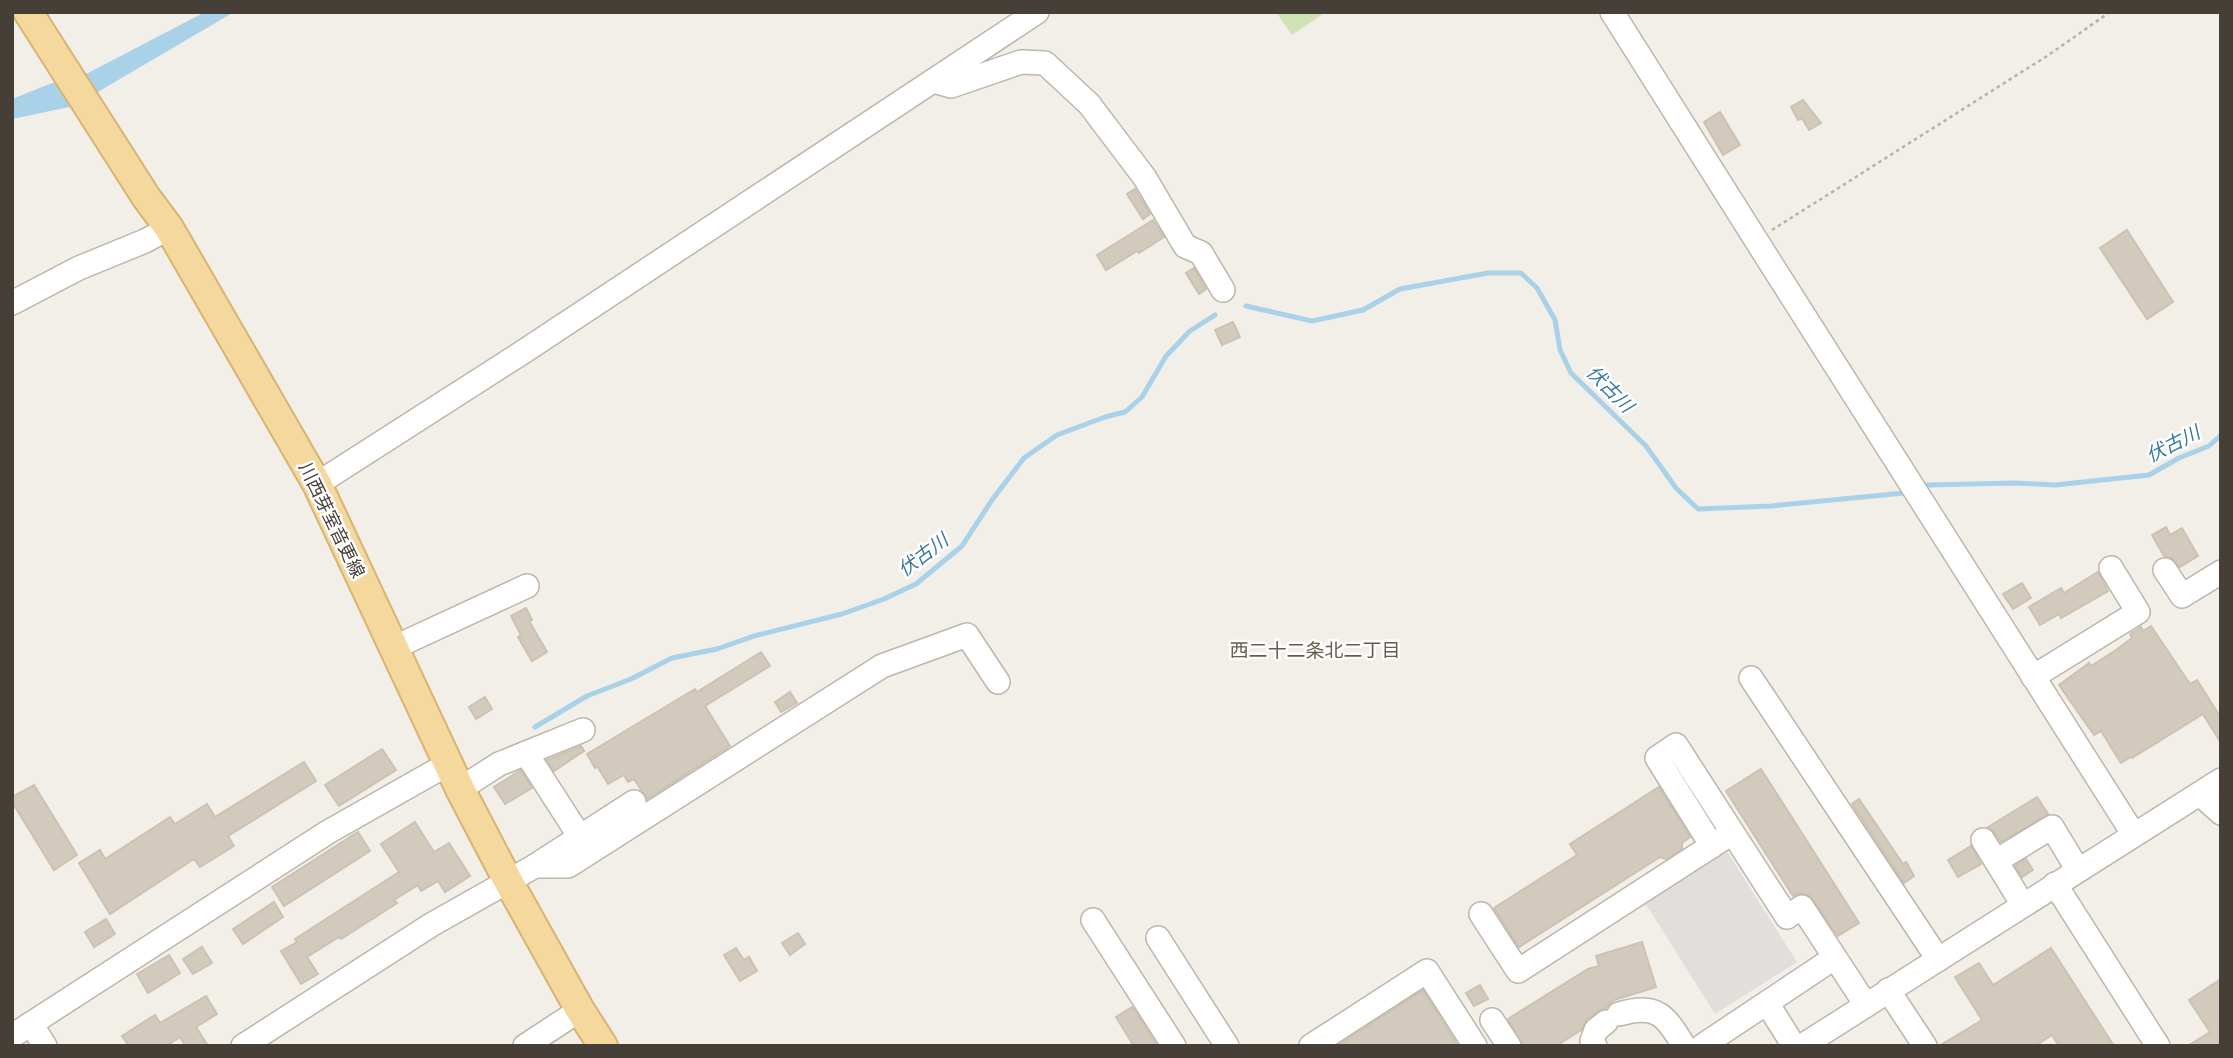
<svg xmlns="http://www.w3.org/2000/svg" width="2233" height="1058" font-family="'Roboto Condensed','Noto Sans JP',sans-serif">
  <rect width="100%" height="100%" fill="#f2eee8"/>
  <path fill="#d0e3b4" d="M1276 12H1326L1292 35Z"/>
  <path fill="#e1dfdc" d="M1726 850 1797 962 1715 1014 1644 901Z"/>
  <path fill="#a9d2e9" d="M205 12H234L74 106 12 119V99L52 83 88 73Z"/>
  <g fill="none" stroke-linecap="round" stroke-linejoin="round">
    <g stroke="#a9d2e9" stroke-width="5">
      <path d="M1246 306 1312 321 1363 310 1400 289 1488 273H1521L1537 288 1555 320 1560 350 1571 373 1646 446 1676 488 1698 509 1771 506 1904 493"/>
      <path d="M1927 485 2015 483 2055 485 2149 475 2179 458 2209 446 2221 435"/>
      <path d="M535 727 587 696 631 679 672 658 717 649 754 636 842 614 884 599 916 584 962 546 992 500 1024 458 1057 435 1105 417 1125 412 1142 397 1166 356 1190 331 1215 315"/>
    </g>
  </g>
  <g fill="#d3cabe" stroke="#cdc1b2" stroke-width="2">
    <path d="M1803 100 1821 123 1809 130 1802 118 1798 120 1791 107Z"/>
    <path d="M1720 112 1740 145 1723 155 1704 122Z"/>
    <path d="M1135 189 1150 214 1143 219 1127 194Z"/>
    <path d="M1153 220 1164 237 1139 253 1137 251 1106 270 1097 255Z"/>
    <path d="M2127 230 2173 302 2147 319 2100 248Z"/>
    <path d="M1194 268 1206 289 1199 294 1186 273Z"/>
    <path d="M1233 322 1240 337 1222 345 1215 330Z"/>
    <path d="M2166 527 2170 535 2182 528 2198 556 2180 567 2172 558 2164 556 2152 535Z"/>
    <path d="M2098 572 2108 591 2061 618 2059 614 2040 625 2029 607 2061 588 2064 593Z"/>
    <path d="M2022 583 2031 598 2013 609 2003 594Z"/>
    <path d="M526 608 532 620 529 621 547 652 532 661 518 637 521 635 511 616Z"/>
    <path d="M2151 626 2190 684 2197 680 2221 718V743L2203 714 2132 758 2131 757 2121 763 2101 731 2094 735 2059 685 2089 663 2091 666 2116 650 2132 638 2130 634 2141 627 2143 631Z"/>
    <path d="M761 652 770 666 705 706 730 746 647 799 634 779 628 782 624 775 608 784 597 766 595 768 587 754 695 689 697 692Z"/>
    <path d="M790 692 797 703 781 712 775 702Z"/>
    <path d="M485 697 492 709 476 719 469 707Z"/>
    <path d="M581 746 584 751 554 771 547 760Z"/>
    <path d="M382 749 396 770 339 806 325 785Z"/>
    <path d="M304 762 316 781 228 836 234 846 200 867 194 859 110 914 79 863 100 850 105 859 170 817 175 824 207 804 215 817Z"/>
    <path d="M1761 769 1859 923 1838 936 1809 895 1800 893 1793 896 1726 791Z"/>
    <path d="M521 770 532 788 505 804 494 787Z"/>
    <path d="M34 785 77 855 54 870 12 802V797Z"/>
    <path d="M1659 787 1690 837 1682 843V849L1666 859 1660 857 1519 947 1494 908 1577 855 1570 844Z"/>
    <path d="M2037 797 2048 814 2001 842 1994 832 1988 827Z"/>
    <path d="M1859 799 1903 864 1906 862 1914 876 1904 883 1852 804Z"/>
    <path d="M415 822 434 852 449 843 470 876 445 892 438 881 421 891 418 885 394 900 397 903 341 939 339 937 307 957 318 974 301 984 281 951 297 942 295 939 399 872 381 844Z"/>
    <path d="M358 832 370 851 284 906 272 887Z"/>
    <path d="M1971 846 1981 864 1958 877 1948 860Z"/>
    <path d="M2026 859 2033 870 2022 877 2015 866Z"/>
    <path d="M274 902 283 917 243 944 233 929Z"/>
    <path d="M106 919 115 934 94 947 85 932Z"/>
    <path d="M798 933 805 944 790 955 782 943Z"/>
    <path d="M1642 942 1656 987 1614 1000 1606 1008 1598 1011 1587 1019 1581 1030 1556 1046H1523L1508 1019 1588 969 1599 966 1596 956Z"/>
    <path d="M202 947 212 963 193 974 183 959Z"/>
    <path d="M736 948 744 960 749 957 757 971 740 981 724 955Z"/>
    <path d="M2051 948 2114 1046H2059L2052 1035 2035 1046H1939L1982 1020 1955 977 1979 963 1993 985Z"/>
    <path d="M169 955 180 973 148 993 137 974Z"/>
    <path d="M2221 979V1046H2188L2210 1032 2189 1000Z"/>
    <path d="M1480 985 1488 999 1474 1006 1466 993Z"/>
    <path d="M1423 990 1458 1046H1337Z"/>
    <path d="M206 996 217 1014 196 1027 208 1046H186L180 1037 166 1046H129L122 1036 155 1015 160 1023Z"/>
    <path d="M1132 1007 1139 1017 1157 1046H1134L1116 1017Z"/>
  </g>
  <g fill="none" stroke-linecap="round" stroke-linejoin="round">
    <defs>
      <g id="minor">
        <path d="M1612 12C1785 287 1960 561 2134 835"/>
        <path d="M933 81 951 86 1021 62 1045 63 1089 104 1145 178 1185 246 1201 253 1223 290"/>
        <path d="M12 303 79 268 145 241 169 228"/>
        <path d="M317 484 520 354 1037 12"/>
        <path d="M2165 570 2182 596 2221 572"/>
        <path d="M393 648 527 586"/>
        <path d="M2033 677 2138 612 2111 568"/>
        <path d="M1751 678 1938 959"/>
        <path d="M526 753 580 837"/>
        <path d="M460 789 499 764 583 730"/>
        <path d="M2200 794 2221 813"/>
        <path d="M1983 840 1996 861"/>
        <path d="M1712 846 1657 758 1676 745 1787 917 1802 907 1866 1005"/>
        <path d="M535 866H568L882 666 967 635 998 682"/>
        <path d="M2055 884 2158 1046"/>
        <path d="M2023 905 1996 861 2052 827 2078 870"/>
        <path d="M1481 914 1518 971 1724 838"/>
        <path d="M1093 920 1174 1046"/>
        <path d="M1158 938 1227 1046"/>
        <path d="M1888 990 1925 1046"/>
        <path d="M1767 1003 1794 1046"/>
        <path d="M1619 1014C1657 1003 1665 1015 1684 1046"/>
        <path d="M1492 1020 1509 1046"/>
        <path d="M31 1024 45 1046"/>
        <path d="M12 1036 328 832 448 764"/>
        <path d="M243 1046 431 925 535 866 634 802"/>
        <path d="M525 1046 580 1010"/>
        <path d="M1311 1046 1427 971 1475 1046"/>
        <path d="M1595 1046 1592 1041 1596 1030 1606 1022"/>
        <path d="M1702 1046 1834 958"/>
        <path d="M1802 1046 2221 780"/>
      </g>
      <path id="major" d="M28 12 146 197 169 228 317 484 460 789 507 879 580 1010 603 1046"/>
    </defs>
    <use href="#minor" stroke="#bdb6ab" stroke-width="26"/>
    <use href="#major" stroke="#d8b470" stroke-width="32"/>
    <path stroke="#bdb09e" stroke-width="2.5" stroke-dasharray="3.5 3.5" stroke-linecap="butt" d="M1772 230 2047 56 2110 12"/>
    <use href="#minor" stroke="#fff" stroke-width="23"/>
    <use href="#major" stroke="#f5d89e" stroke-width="28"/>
  </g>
  <g text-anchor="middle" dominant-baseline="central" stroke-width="5" stroke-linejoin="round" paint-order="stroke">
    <g font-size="18" fill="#453f37" stroke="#fff">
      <text transform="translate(332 520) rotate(64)">川西芽室音更線</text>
    </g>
    <g font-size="19" font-style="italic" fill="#38799f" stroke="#fff">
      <text transform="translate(1610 389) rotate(45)">伏古川</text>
      <text transform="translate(2173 444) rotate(-27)">伏古川</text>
      <text transform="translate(923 555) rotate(-37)">伏古川</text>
    </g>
    <g font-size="19" fill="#665c4f" stroke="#fff">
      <text x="1315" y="650">西二十二条北二丁目</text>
    </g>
  </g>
  <rect width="2233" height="1058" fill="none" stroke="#453f37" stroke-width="28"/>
</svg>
